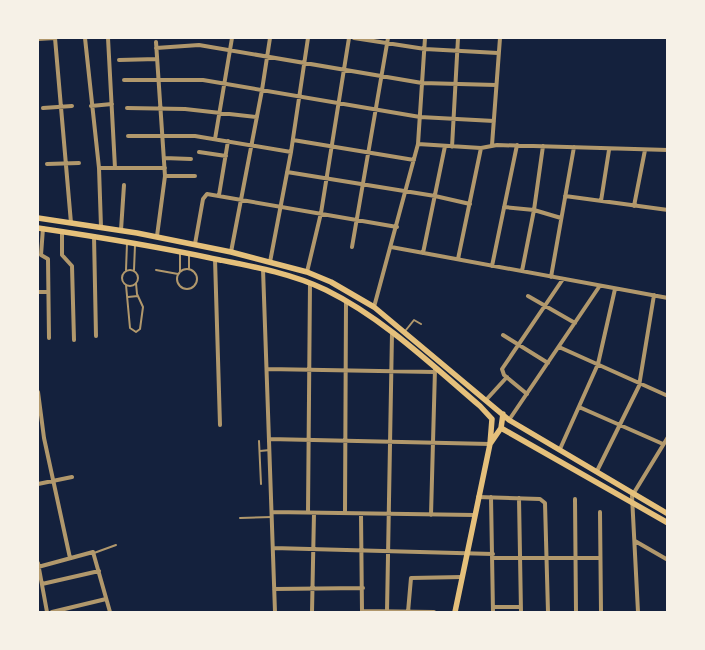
<svg xmlns="http://www.w3.org/2000/svg" width="705" height="650" font-family="Bitter,serif">
<rect width="100%" height="100%" fill="#14213d"/>
<g fill="none" stroke-linecap="round" stroke-linejoin="round">
<path stroke="#b1986c" stroke-width="2" d="M189 269V256
M177 279a10 10 0 1 1 20 0a10 10 0 1 1-20 0Z
M122 278a8 8 0 1 1 16 0a8 8 0 1 1-16 0Z
M126 270 127 243
M134 270 135 245
M156 270 178 274
M180 272V254
M126 285 130 328 136 332 140 329 143 307 137 294 136 283
M128 297 138 296
M406 330 414 320 421 324
M259 441 261 484
M260 451 270 450
M240 518 272 517
M94 553 116 545"/>
<path stroke="#b1986c" stroke-width="4" d="M55 38 71 223
M85 38 99 168 101 227
M108 38 115 168
M354 38 425 49 498 53
M38 39 55 38
M156 42 165 176 157 236
M156 48 199 45 422 83 496 85
M119 60 157 59
M124 80H203L420 117 494 121
M91 106 112 104
M43 108 72 106
M127 108 185 109 257 117
M128 136H195L291 152
M215 139 232 38
M293 140 414 160
M418 144 481 148 497 145 668 150
M492 145 500 38
M452 147 458 38
M199 152 226 156
M164 158 191 159
M47 164 79 163
M99 168H165
M287 172 435 196 470 204
M165 176H195
M219 195 228 141
M565 196 668 210
M601 201 609 150
M634 206 645 150
M504 207 534 210 561 218
M43 228 41 255 48 259 49 338
M121 230 124 185
M62 231V255L72 266 74 340
M94 236 96 336
M195 244 203 199 207 194 397 227
M352 247 388 38
M391 247 668 298
M231 252 262 90 270 38
M423 253 445 146
M215 259 220 425
M458 259 481 148
M270 262 291 152 308 38
M492 266 517 145
M263 269 275 612
M522 271 534 210 543 146
M307 272 321 213 349 38
M551 277 574 147
M38 292H48
M528 296 575 323
M374 307 418 144 425 38
M503 335 548 363
M559 347 668 396
M267 369 435 372
M38 392 44 438 70 558
M527 394 504 375 502 369 563 279
M486 400 507 377
M579 407 663 444
M509 420 599 287
M269 439 490 444
M560 449 598 364 615 289
M597 471 639 386 654 295
M38 484 72 477
M478 497 540 499 545 503 548 612
M491 497 493 612
M519 498 521 612
M575 499 576 612
M272 512 474 515
M600 512 601 612
M308 513 310 283
M345 513 346 301
M361 514 362 612
M431 515 435 369
M635 541 668 560
M273 548 493 554
M493 558H600
M38 563 47 612
M38 567 93 552 110 612
M42 584 99 571
M274 589 363 588
M493 607H521
M362 611 434 612
M52 612 106 599
M312 612 314 513
M387 612 392 333
M408 612 411 578 462 577
M638 612 632 496 668 437"/>
<path stroke="#e5c07b" stroke-width="5.5" d="M38 218 137 233 231 252 307 272 331 282 374 307 509 420 668 514
M38 228C99 237 160 247 220 260 256 267 293 274 326 290 383 318 432 365 480 406L492 419 490 444
M501 428 668 523
M455 612 490 444 501 428 503 414"/>
</g>
<rect width="705" height="650" fill="none" stroke="#f6f1e7" stroke-width="78"/>
</svg>
